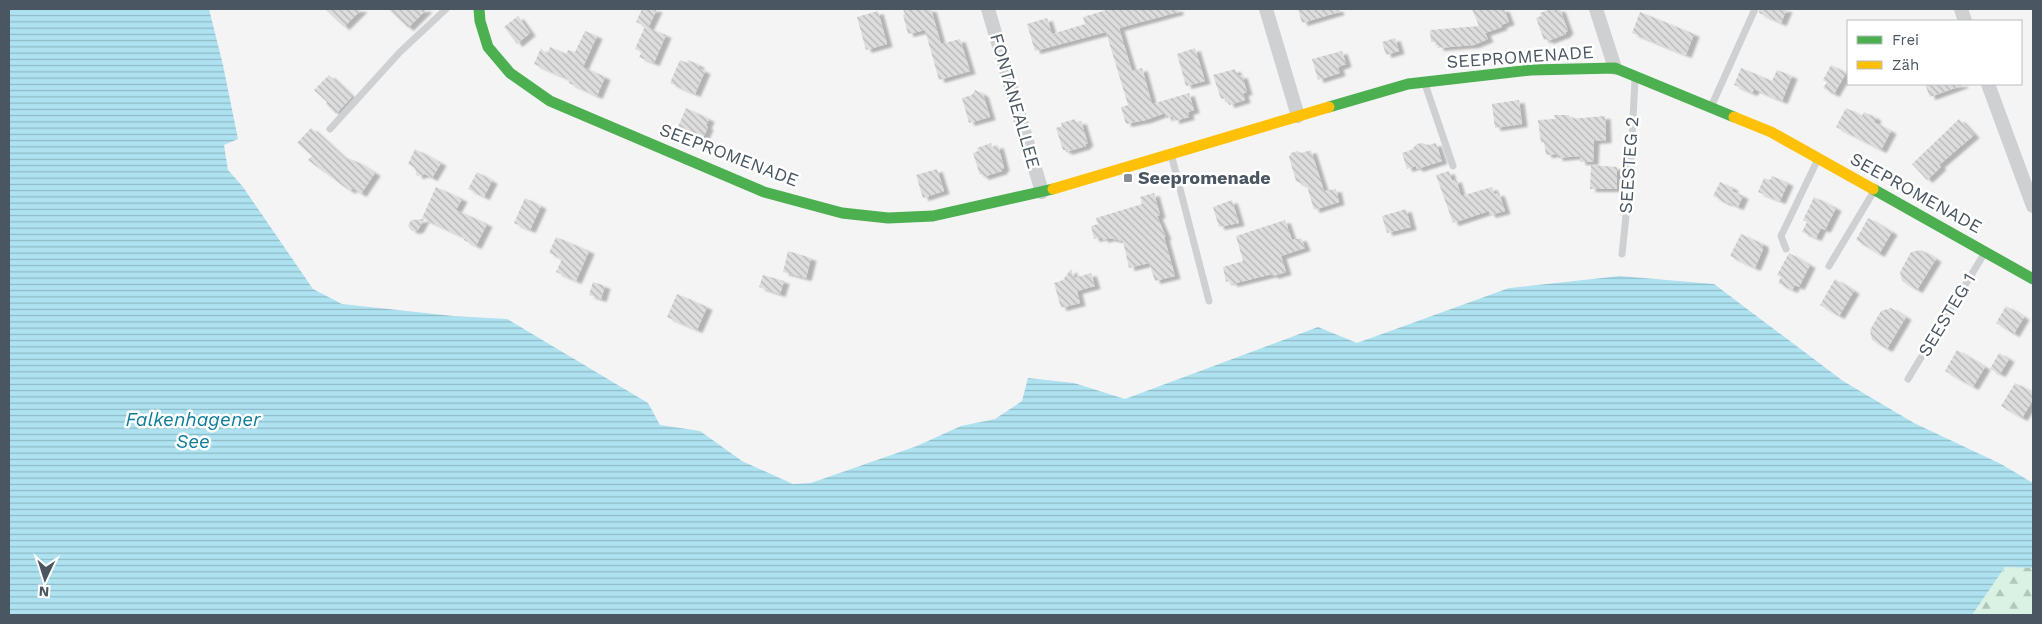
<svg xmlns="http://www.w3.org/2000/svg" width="2042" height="624" font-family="'Work Sans',sans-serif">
<defs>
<pattern id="forest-firs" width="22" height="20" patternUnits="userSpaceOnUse" patternTransform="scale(1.25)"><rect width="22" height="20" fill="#d9f2e3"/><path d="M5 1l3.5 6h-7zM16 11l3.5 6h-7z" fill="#b2c7bb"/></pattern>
<pattern id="water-rules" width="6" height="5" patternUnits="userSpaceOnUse" patternTransform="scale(1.25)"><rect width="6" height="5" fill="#aee2f0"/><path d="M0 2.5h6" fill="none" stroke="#90bac6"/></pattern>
<pattern id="building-back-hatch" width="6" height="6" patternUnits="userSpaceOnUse" patternTransform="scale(1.25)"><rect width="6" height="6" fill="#ddddde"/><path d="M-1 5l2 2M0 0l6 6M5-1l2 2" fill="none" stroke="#b5b6b7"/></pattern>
<filter id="shadow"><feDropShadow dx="5.5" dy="3" stdDeviation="1" flood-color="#0004"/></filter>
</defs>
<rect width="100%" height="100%" fill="#f4f4f4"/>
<path fill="url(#forest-firs)" d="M2005 567 2033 568V615H1972Z"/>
<path fill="url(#water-rules)" d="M9 9H209L223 65 238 139 224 145 228 170 243 187 313 289 342 304 453 316 507 319 648 403 660 425 700 431 742 461 793 484 811 483 917 446 961 426 995 419 1022 401 1028 378 1074 383 1125 399 1318 327 1357 343 1509 288 1620 276 1714 284 1843 381 1914 423 2001 464 2033 483V568L2005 567 1972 615H9Z"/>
<path fill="url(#building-back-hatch)" filter="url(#shadow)" d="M325 9H362L344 27Z
M388 9H427L408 28Z
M642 9H657L648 28 666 35 654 63 639 57 642 52 635 49 645 26 647 27 636 22Z
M903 9H931L941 44 960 39 970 71 939 80 925 30 908 34 903 15 905 14Z
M1110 9H1178V12L1119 28 1132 71 1142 68 1152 104 1189 93 1194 110 1188 112 1189 117 1174 121 1173 116 1166 118 1165 113 1146 120 1126 124 1121 107 1128 105 1106 32 1035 51 1027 24 1047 18 1052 34 1085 24 1083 17Z
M1298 9H1338L1339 12 1302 23Z
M1472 9H1504L1509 22 1501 25 1502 27 1485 33 1488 39 1474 45 1438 48V42H1431L1430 30 1479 26Z
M1551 9H1560L1568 31 1566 32V34L1548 41 1547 39 1544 40 1536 18 1541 16 1540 13Z
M1760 9H1787L1781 23 1759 13Z
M878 11 887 44 866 50 857 17Z
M1640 12 1694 34 1686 55 1632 33Z
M518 16 530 33 517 44 504 27Z
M585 31 597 36 583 67 605 77 597 96 569 83 570 80 534 64 541 48 547 55 550 47 566 54 568 50 575 52Z
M1395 38 1399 51 1386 55 1382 42Z
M1195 48 1205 81 1186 86 1177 54Z
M1342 51 1346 64 1338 67 1340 73 1318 80 1312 59Z
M680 60 687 63 688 60 699 65 698 68 705 71 695 94 670 83Z
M1831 65 1846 73 1834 94 1823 88 1827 82 1823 80Z
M1741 68 1772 81 1777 70 1792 76 1782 101 1754 89 1752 93 1734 85Z
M1235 69 1238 76 1242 75 1247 92 1243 93 1245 100 1229 105 1226 98 1221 99 1213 75Z
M329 75 352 97 336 114 326 104 327 102 314 90Z
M1925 84H1963V85L1930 97Z
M975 90 983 94 990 117 969 123 962 98 972 95Z
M1519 100 1522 124 1495 128 1492 104Z
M686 108 709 119 706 126 708 127 703 138 701 137 698 144 675 134Z
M1846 108 1862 116 1864 112 1876 118 1874 122 1891 131 1881 150 1836 127Z
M1554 115H1569L1570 119 1605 116 1606 140 1594 141 1593 162H1580V156L1557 158V154L1546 155 1544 142 1541 143 1538 120 1555 119Z
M1075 119 1076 122 1081 121 1088 144H1085L1086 146 1066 152V150H1063L1056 128 1062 126 1061 123Z
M1959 119 1974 135 1939 165 1941 167 1927 180 1912 164Z
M311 128 346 160 348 158 357 162 375 173 361 194 352 188 350 191 308 160 312 156 297 143Z
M991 143 992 147 998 145 1004 168 1002 169V171L983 177 982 174 980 175 973 153 978 151 977 148Z
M1422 143 1428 145 1436 143 1442 161 1417 169 1416 166 1407 169 1402 153 1411 150 1417 144Z
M415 149 441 163 432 178 425 174 417 176 415 168 408 164Z
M1311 150 1324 191 1336 189 1339 202 1314 210 1307 186 1296 181 1289 157 1291 153 1297 151 1301 153Z
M1591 165 1617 167V189H1590Z
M937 169 944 191 923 198 916 175Z
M1449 171 1452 181 1456 179 1461 196 1492 187 1494 194 1499 193 1505 211 1490 215 1489 211 1453 223 1436 175Z
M477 172 492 181 484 197 468 189Z
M1772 176 1788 183 1780 201 1758 192 1764 178 1770 180Z
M1720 182 1733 188 1732 191 1743 196 1738 207 1727 202 1726 203 1713 196Z
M436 187 462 199 456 210 487 224 476 246 464 240 465 238 424 219 418 230 412 231 408 226 411 220 424 219 422 218Z
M1154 193 1160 215 1157 216 1166 237H1164L1175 276 1155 281 1149 263 1129 268 1123 241 1109 238 1103 240 1102 237 1094 239 1091 226 1098 224 1096 218 1142 204 1140 197Z
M1814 197 1836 208 1825 230 1821 228 1816 238 1802 232 1807 222 1803 220Z
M525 198 541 206 530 230 514 223Z
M1232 200 1239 223 1219 227 1213 207Z
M1406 209 1411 227 1387 233 1382 216Z
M1868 218 1892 232 1879 254 1856 240Z
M1285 220 1292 240 1301 238 1305 248 1281 256 1286 272 1273 276 1272 274 1232 284 1231 281 1226 282 1223 267 1243 261 1236 236Z
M1741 234 1763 244V249L1755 268 1730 256Z
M556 237 589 251 576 281 556 272 562 259 549 253Z
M1921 250 1936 259 1917 290 1902 281 1900 272 1911 252Z
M788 251 811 258 806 278 783 272Z
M1789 253 1810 265 1799 287 1795 285 1792 290 1778 283 1781 277 1777 275Z
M1071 269 1074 278 1091 273 1095 286 1077 291 1080 303 1061 308 1054 283 1063 280Z
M763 275 784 281 780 294 759 287Z
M1835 279 1854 291 1839 316 1820 305Z
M593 282 605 286 601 299 589 295Z
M677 294 707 307 697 330 667 317Z
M2006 306 2024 317 2014 334 1996 323Z
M1891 308 1906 317 1887 349 1872 340 1870 330 1881 311Z
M1957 350 1985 367 1973 387 1945 371Z
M1999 353 2009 359 2000 374 1990 369Z
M2015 383 2033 392V400L2022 418 2001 406Z"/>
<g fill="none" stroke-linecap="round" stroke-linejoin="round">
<path stroke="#ced0d2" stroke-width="7" d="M1425 84 1453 166
M1711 107 1755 9
M330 129 400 52 446 9
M1171 154 1209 301
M1786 249 1781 236 1818 159
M1622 254 1630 178 1635 79
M1829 266 1874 191
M1908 379 1984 254"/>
<path stroke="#ced0d2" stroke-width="14" d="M988 9 1042 192
M1266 9 1298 116
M1596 9 1615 68
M1961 9 1965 21
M1988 84 2033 206"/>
<path stroke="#4caf50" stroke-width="11" d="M479 9 480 21 488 47 510 73 550 101 764 192 842 213 888 218 933 216 1053 189
M1329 107 1408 84 1531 70 1615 68 1734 117
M1873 189 2033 279"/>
<path stroke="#ffc107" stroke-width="11" d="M1734 117 1771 132 1873 189
M1053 189 1329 107"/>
</g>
<rect fill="#868d94" stroke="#fff" stroke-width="2" x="1123" y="173" width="10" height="10" rx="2.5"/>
<g text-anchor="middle" stroke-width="5" stroke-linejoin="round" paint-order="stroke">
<g font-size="18" fill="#4a5661" stroke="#fff">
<text transform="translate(1520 57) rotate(-4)" y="6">SEEPROMENADE</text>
<text transform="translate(1015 101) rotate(74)" y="6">FONTANEALLEE</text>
<text transform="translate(729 155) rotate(21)" y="6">SEEPROMENADE</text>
<text transform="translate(1629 165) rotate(-86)" y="6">SEESTEG 2</text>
<text transform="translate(1916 193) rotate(29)" y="6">SEEPROMENADE</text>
<text transform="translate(1947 315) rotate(-59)" y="6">SEESTEG 1</text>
</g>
<g font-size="18" font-weight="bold" fill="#4a5661" stroke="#fff" text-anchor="start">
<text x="1138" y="184">Seepromenade</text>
</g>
<g font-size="19" font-style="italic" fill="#0c7c9b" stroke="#fff">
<text x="193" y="426">Falkenhagener<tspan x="193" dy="22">See</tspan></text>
</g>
</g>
<rect width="2042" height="624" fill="none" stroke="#4a5661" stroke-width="20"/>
<rect x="1847" y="20" width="175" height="65" fill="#ffffff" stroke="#b7bbc0"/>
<rect x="1857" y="36" width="25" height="8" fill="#4caf50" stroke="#b7bbc0"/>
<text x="1892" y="45" font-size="15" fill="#4a5661">Frei</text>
<rect x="1857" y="61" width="25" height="8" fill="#ffc107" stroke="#b7bbc0"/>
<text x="1892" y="70" font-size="15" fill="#4a5661">Zäh</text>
<g transform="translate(45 579) rotate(184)" stroke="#ffffff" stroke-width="4" paint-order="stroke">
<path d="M0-4L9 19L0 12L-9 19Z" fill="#4a5661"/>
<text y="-8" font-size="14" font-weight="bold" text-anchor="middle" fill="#4a5661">N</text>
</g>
</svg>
